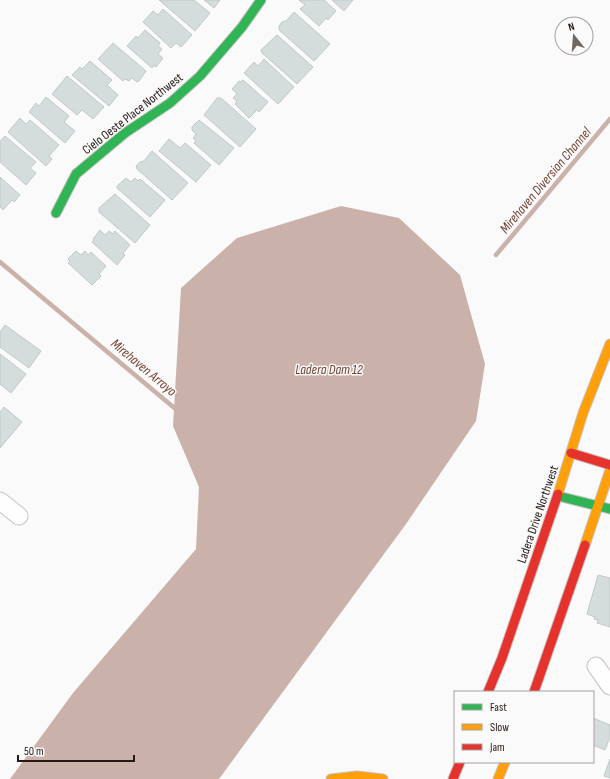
<svg xmlns="http://www.w3.org/2000/svg" width="610" height="779" font-family="'Sofia Sans Condensed',sans-serif">
<rect width="100%" height="100%" fill="#fafafa"/>
<path fill="#cab2aa" d="M341 206 399 218 460 275 485 364 476 421 406 524 219 779H10L73 693 196 549 199 487 173 426 181 288 237 238Z"/>
<g fill="none" stroke-linecap="round" stroke-linejoin="round">
<path stroke="#cab2aa" stroke-width="4.5" d="M496 255 610 119
M0 262 178 411"/>
</g>
<path fill="#d5dddc" stroke="#c1c8c8" d="M159 0H194L210 13 195 31Z
M204 0H220L214 8Z
M299 0H324L336 11 328 20 326 18 319 26 300 9 305 5Z
M332 0H353L344 11Z
M163 9 192 35 181 47 176 43 171 48 143 22 153 11 158 15Z
M294 12 330 44 314 61 279 30V26L282 22 286 21Z
M145 30 160 43 158 46 162 49 158 54 163 58 156 67 154 65 152 68 127 46 136 36 138 38Z
M277 35 313 67 297 84 262 53 261 50Z
M113 43 146 71 139 81 137 82 132 78 129 81 125 79 123 81 98 59Z
M264 59 294 87 278 104 244 73 254 62 258 66Z
M90 61 112 80 107 85 118 95 109 106 72 75 80 67 82 69Z
M67 76 104 107 93 119 82 110 77 115 52 94Z
M243 80 268 102 259 112 257 110 249 118 235 104 237 101 233 98 237 94 232 89 239 81 241 82Z
M46 97 69 116 64 122 75 131 65 143 29 112 36 103 39 106Z
M217 98H221L256 129 240 147 204 115Z
M20 118 26 124 30 120 59 145 49 156 52 159 46 166 8 132Z
M199 120 234 148 219 165 194 143 196 141 193 138 196 134 192 130V127Z
M5 136 36 162 30 168 36 173 26 185 0 162V141Z
M169 139 180 148 185 143 211 165 196 182 159 151Z
M152 151 188 183 172 200 137 169 136 166 140 162 144 161Z
M0 177 20 195 14 202 12 200 3 210 0 207Z
M126 178 131 182 135 178 138 181 140 179 165 200 150 217 117 188V186Z
M115 194 150 225 135 243 99 212V208Z
M100 230 105 235 109 231 113 234 115 231 130 245 123 253 125 255 117 265 92 242 94 240 93 239Z
M76 251 81 255 85 251 88 255 91 252 106 266 99 274 101 276 92 285 68 263 70 261 68 259Z
M5 325 41 351 29 368 0 347V332Z
M0 354 26 374 11 393 0 384Z
M4 407 22 422 0 448V412Z
M598 575 610 578V627L597 623 598 620 594 619 595 617 587 614Z
M593 718 610 725V737L605 750 593 745Z
M610 759V778L604 776Z"/>
<g fill="none" stroke-linecap="round" stroke-linejoin="round">
<defs>
<path id="street" d="M0 501 19 516
M596 666 610 686"/>
<path id="fast" d="M56 213 76 174 125 133 170 103 200 76 242 27 261 0
M558 496 610 509"/>
<path id="slow" d="M558 494 583 413 610 344
M585 545 610 470
M331 779 357 776 383 779
M498 779 505 762"/>
<path id="jam" d="M571 453 610 465
M488 692 502 658 558 494
M534 692 585 545
M453 779 460 762"/>
</defs>
<use href="#street" stroke="#c7c1bf" stroke-width="19"/>
<use href="#fast" stroke="#c7c1bf" stroke-width="11"/>
<use href="#slow" stroke="#c7c1bf" stroke-width="11"/>
<use href="#jam" stroke="#c7c1bf" stroke-width="11"/>
<use href="#street" stroke="#fefefe" stroke-width="17"/>
<use href="#fast" stroke="#30b455" stroke-width="9"/>
<use href="#slow" stroke="#ff9f0a" stroke-width="9"/>
<use href="#jam" stroke="#e5322d" stroke-width="9"/>
</g>
<g text-anchor="middle" stroke-width="3" stroke-linejoin="round" paint-order="stroke">
<g font-size="13" fill="#251915" stroke="#fafafa">
<text transform="translate(132 113) rotate(-38)" y="5">Cielo Oeste Place Northwest</text>
<text transform="translate(537 514) rotate(-71)" y="5">Ladera Drive Northwest</text>
</g>
<g font-size="14" font-style="italic" fill="#724030" stroke="#fafafa">
<text transform="translate(545 180) rotate(-50)" y="5">Mirehaven Diversion Channel</text>
<text transform="translate(144 367) rotate(40)" y="5">Mirehaven Arroyo</text>
<text x="329" y="374">Ladera Dam 12</text>
</g>
</g>
<rect x="454" y="691" width="140" height="72" fill="#fafafa" stroke="#a5a09e"/>
<rect x="462" y="704" width="20" height="6" fill="#30b455" stroke="#a5a09e"/>
<text x="490" y="711" font-size="12" fill="#251915">Fast</text>
<rect x="462" y="724" width="20" height="6" fill="#ff9f0a" stroke="#a5a09e"/>
<text x="490" y="731" font-size="12" fill="#251915">Slow</text>
<rect x="462" y="744" width="20" height="6" fill="#e5322d" stroke="#a5a09e"/>
<text x="490" y="751" font-size="12" fill="#251915">Jam</text>
<g transform="translate(574 36) rotate(343)"><circle r="19" fill="#fafafa" stroke="#a5a09e"/>
<path d="M0-3L7 15L0 10L-7 15Z" fill="#706865"/>
<text y="-6" font-size="11" font-weight="bold" text-anchor="middle" fill="#251915">N</text>
</g>
<path d="M18 755v6h116v-6" fill="none" stroke="#251915" stroke-width="2"/>
<text x="24" y="755" font-size="12" fill="#251915" stroke="#fafafa" stroke-width="3" paint-order="stroke">50 m</text>
</svg>
